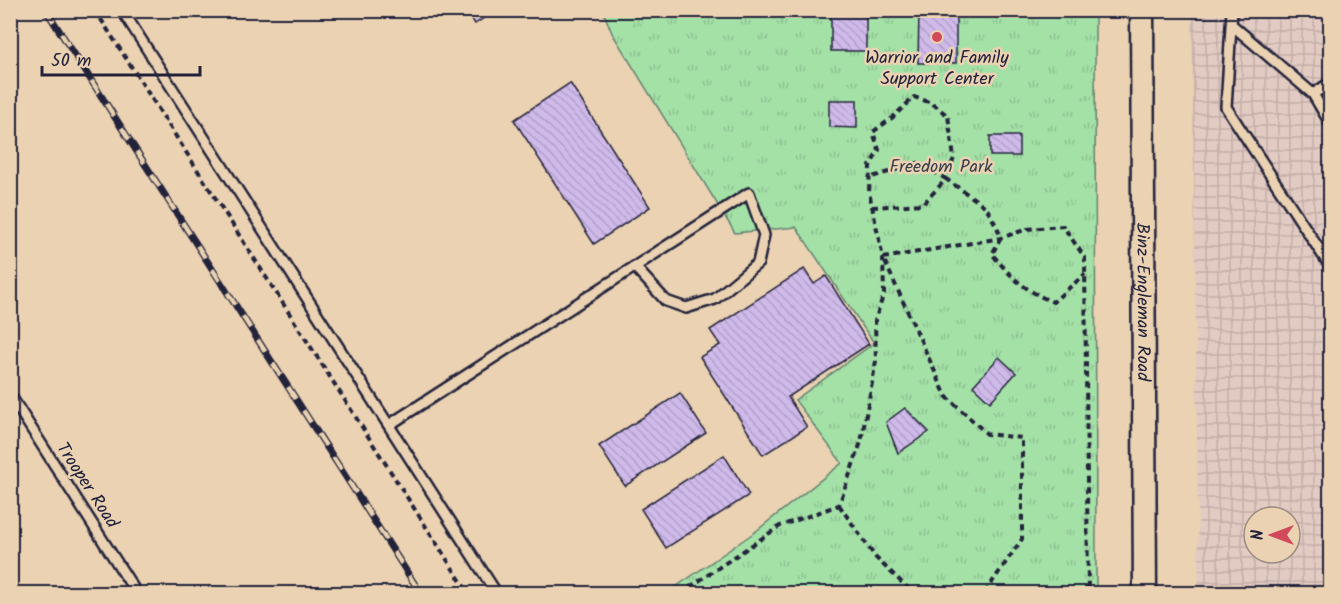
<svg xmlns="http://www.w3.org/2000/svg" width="1341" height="604" font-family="Kalam,sans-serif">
<defs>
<pattern id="industrial-grid" width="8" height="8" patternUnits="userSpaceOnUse" patternTransform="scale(1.5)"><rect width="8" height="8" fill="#e2cbc3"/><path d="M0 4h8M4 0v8" fill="none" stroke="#c2aea8"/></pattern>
<pattern id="park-tufts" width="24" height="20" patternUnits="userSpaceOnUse" patternTransform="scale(1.5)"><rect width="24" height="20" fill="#a4e1a7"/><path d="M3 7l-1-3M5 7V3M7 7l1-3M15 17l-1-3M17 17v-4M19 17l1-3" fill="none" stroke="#8dc191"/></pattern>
<pattern id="building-back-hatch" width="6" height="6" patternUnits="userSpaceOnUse" patternTransform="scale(1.5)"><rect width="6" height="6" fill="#d0baea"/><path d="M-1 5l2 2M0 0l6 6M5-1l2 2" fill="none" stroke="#b2a0ca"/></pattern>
</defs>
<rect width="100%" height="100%" fill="#ead2b2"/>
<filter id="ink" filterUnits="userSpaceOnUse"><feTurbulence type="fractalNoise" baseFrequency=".0167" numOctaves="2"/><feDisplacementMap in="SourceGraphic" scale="12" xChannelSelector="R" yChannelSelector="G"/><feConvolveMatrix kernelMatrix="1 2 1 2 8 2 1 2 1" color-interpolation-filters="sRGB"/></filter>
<g filter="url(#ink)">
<path fill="url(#industrial-grid)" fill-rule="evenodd" d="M1192 11H1330V593H1199ZM1254 517H1290V553H1254Z"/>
<path fill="url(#park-tufts)" stroke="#638271" stroke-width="1.5" d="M603 11H1095L1096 593H667L755 532 842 463 795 400 874 343 796 227 735 233 612 33Z"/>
<path fill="url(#building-back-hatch)" stroke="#22223b" stroke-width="1.5" d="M466 10H496L475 24Z
M831 10H866V51H831Z
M919 10H956V63H918Z
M570 83 650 207 594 244 514 120Z
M829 100H857V128L829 127Z
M990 136H1019V156H990Z
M804 269 814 284 826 276 869 344 788 397 807 427 763 455 700 357 720 345 710 330Z
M999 357 1016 373 990 402 973 386Z
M680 393 706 433 625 486 599 446Z
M905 408 929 432 898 453 886 422Z
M724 455 749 495 666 548 641 509Z"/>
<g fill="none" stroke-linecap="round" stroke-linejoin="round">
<defs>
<path id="service" d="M122 10 497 594
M1232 10 1226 107 1330 266
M1232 25 1313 94 1330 123
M1313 94 1330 83
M10 395 137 594
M389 425 749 193 764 235 758 263 715 299 686 308 666 301 635 267"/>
<g id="tertiary">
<path id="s1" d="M1142 10 1145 594"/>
</g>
</defs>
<use href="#service" stroke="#22223b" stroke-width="14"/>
<use href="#tertiary" stroke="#22223b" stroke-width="27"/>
<path stroke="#22223b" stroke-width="4" stroke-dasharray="6 4.5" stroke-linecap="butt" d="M95 10 469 594
M872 207 923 204 946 179 986 207 997 227 1001 238 992 254C1012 278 1024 290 1053 302L1085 274
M883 258 1001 238 1027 229 1063 226 1085 258 1088 594
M885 262 946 396 987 434 1022 438V539L984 594
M839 505 876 558 914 594
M686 594 684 591 780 526 839 505 861 442 876 361 875 321 884 293 883 258 869 192 870 166 879 150 873 132 892 118 914 97 932 103 948 116 954 158 946 179 918 163 869 178
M1079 594 1088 588"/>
<use href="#service" stroke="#ead2b2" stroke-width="9"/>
<use href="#tertiary" stroke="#ead2b2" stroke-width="22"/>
<defs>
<path id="rail" d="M46 10 421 594"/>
</defs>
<use href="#rail" stroke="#22223b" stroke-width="7"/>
<use href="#rail" stroke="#ead2b2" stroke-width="4.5" stroke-dasharray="14" stroke-linecap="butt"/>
</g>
</g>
<circle fill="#d1495b" stroke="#ead2b2" stroke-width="2" cx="937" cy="37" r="6"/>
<g text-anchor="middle" stroke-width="5" stroke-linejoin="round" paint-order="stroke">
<g font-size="18" fill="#22223b" stroke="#ead2b2">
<text x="937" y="63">Warrior and Family<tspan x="937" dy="21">Support Center</tspan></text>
</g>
<g font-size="18" fill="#363f4b" stroke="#ead2b2">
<text x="941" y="172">Freedom Park</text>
</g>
<g font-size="18" fill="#22223b" stroke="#ead2b2">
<text dy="6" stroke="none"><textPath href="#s1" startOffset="292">Binz-Engleman Road</textPath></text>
<text transform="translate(88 485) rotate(57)" y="6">Trooper Road</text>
</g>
</g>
<rect width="1341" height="604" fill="none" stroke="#ead2b2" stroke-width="36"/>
<rect x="18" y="18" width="1305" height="568" fill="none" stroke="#22223b" stroke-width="2" filter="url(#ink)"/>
<g transform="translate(1272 535) rotate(270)"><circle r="28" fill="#ead2b2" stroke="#9a8c82" stroke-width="1.5"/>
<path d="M0-4.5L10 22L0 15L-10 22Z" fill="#d1495b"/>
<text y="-9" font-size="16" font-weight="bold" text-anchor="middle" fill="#22223b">N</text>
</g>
<path d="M42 66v9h158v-9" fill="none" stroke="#22223b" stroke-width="3"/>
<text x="51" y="66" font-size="18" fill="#22223b" stroke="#ead2b2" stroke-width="4.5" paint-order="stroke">50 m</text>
</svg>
